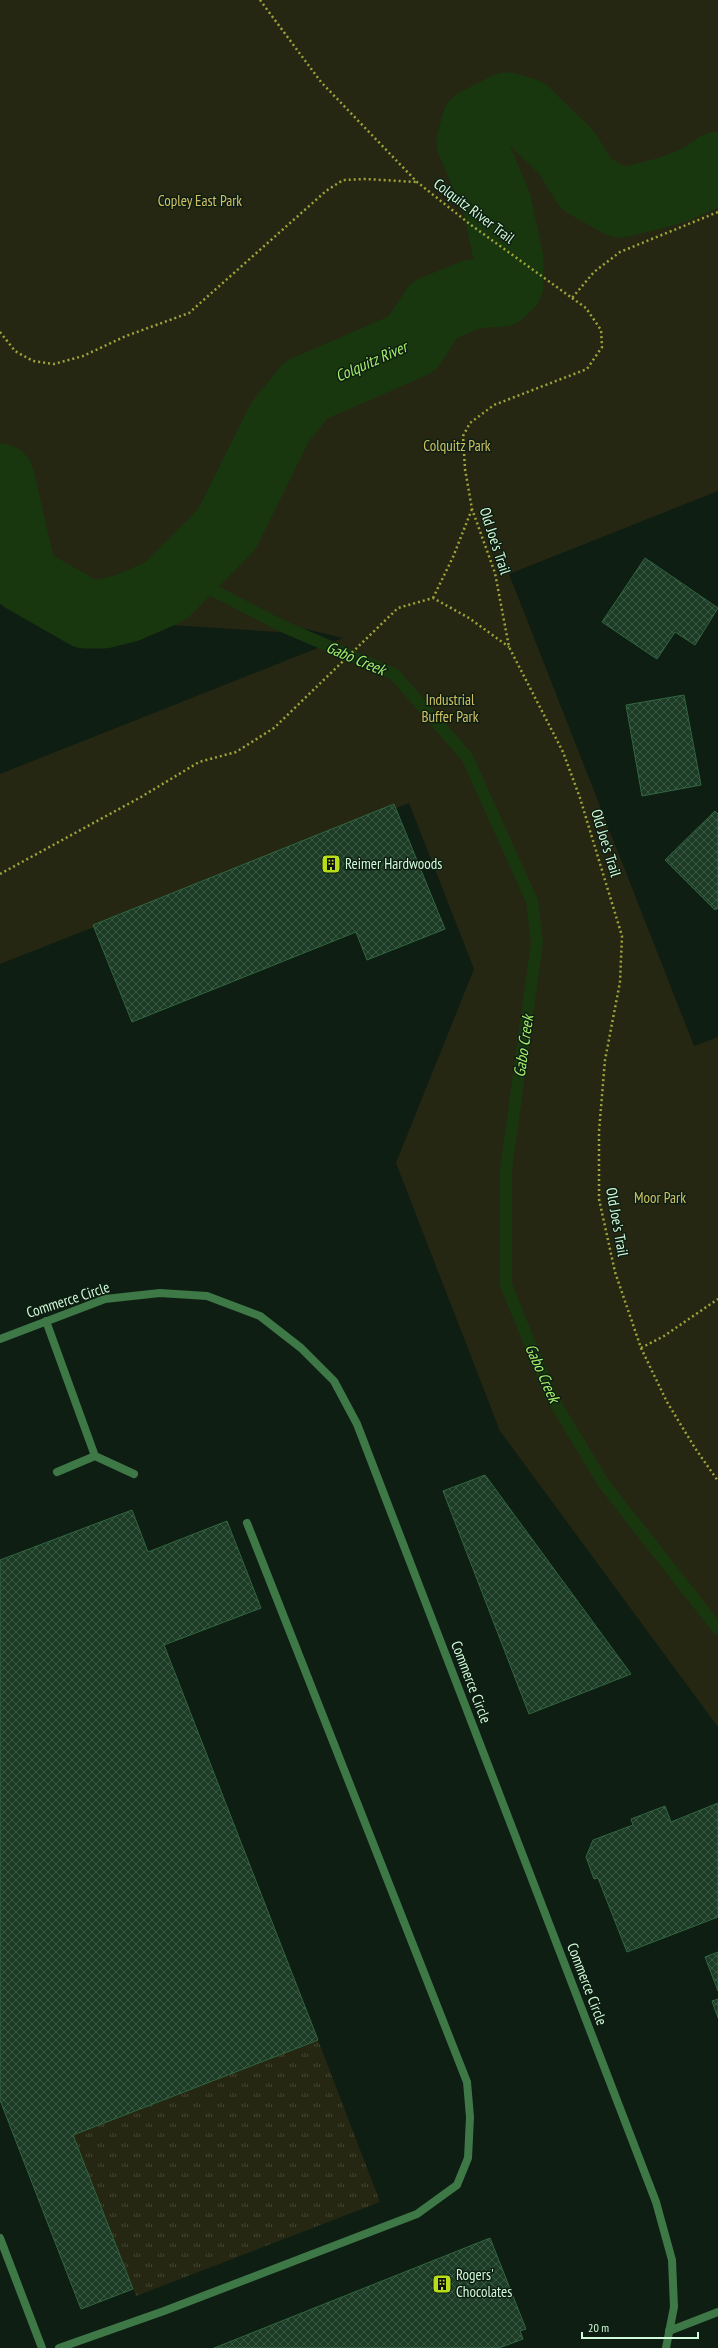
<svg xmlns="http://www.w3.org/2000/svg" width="718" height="2348" font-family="'PT Sans Narrow',sans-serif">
<defs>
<pattern id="grass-tufts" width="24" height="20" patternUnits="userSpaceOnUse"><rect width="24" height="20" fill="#262712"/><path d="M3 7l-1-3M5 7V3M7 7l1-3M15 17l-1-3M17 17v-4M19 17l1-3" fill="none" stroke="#444734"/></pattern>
<pattern id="building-cross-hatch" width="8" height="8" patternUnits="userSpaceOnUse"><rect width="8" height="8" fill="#1c3c26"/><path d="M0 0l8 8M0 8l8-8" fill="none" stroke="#3c5945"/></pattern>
</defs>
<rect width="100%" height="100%" fill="#0e1e12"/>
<path fill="url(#grass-tufts)" d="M318 2040 380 2202 136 2296 73 2135Z"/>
<path fill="#262712" d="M0 0H718V491L509 574 694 1046 718 1037V1727L500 1431 396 1163 474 969 409 803 0 964V774L343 638 298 627 278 632 125 622 86 625 70 631 56 630 52 620 15 603 0 587Z"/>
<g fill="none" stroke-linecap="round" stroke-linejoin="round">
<path stroke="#19370e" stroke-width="12" d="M183 575 282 626 394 674 467 757 532 901 537 942 506 1170V1285L552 1398 604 1484 718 1629"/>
<path stroke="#19370e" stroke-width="69" d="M0 478 23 578 86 614H103L127 608 166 591 227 529 280 422 306 390 412 344 434 310 473 294 501 292 509 284V260L497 204 471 142 476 123 507 107 526 113 567 153 586 184 620 203C654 195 691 188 718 166"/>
</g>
<path fill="url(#building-cross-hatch)" stroke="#316640" d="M645 558 718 608 695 645 675 632 657 659 602 622Z
M684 695 701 785 642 796 626 705Z
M394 804 445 929 367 960 356 932 132 1022 93 925Z
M715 811 718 814V908L715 910 665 860Z
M485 1475 631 1674 529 1714 443 1491Z
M132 1510 148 1552 227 1521 261 1608 164 1645 318 2040 73 2135 133 2289 81 2309 0 2100V1560Z
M718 1803V1917L627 1952 598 1878 594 1879 586 1857 593 1840 633 1825 631 1819 665 1806 671 1822Z
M718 1952V1991L705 1957Z
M718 1999V2018L712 2001Z
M490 2238 526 2329 520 2331 523 2339 499 2348H214Z"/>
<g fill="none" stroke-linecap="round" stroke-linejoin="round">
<path stroke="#a0a43a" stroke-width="2.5" stroke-dasharray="2 3" stroke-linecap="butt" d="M260 0 321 82 417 182 471 225 572 298 594 272 620 252 718 212
M572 298 586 308 601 330 602 347 587 369 494 405 470 423 463 436 465 469 472 509 495 573 509 647 563 752 580 798 622 936 620 982 605 1060 599 1131V1199L615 1272 641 1348 667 1402 695 1448 718 1481
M0 332 15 351 33 361 54 364 83 356 126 336 189 313 326 191 343 180 366 179 416 182
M433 598 453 557 472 509
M0 874 141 797 199 762 236 752 274 728 398 608 433 598 469 618 509 647
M641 1348 664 1336 718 1299"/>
<path stroke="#3e7846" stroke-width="8" d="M46 1321 95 1456 134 1474
M57 1472 95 1456
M0 2238 42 2348
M669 2331 718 2312
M59 2348 164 2311 417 2214 457 2185 468 2158 470 2117 467 2082 247 1523"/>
<path stroke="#3e7846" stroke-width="8" d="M0 1339 105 1299 160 1293 207 1296 260 1316 301 1348 334 1381 357 1424 656 2202 672 2260 674 2307 666 2348"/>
</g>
<defs>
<symbol id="building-square" viewBox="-11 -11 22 22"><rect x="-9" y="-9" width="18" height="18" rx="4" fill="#b7de18" stroke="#0e1e12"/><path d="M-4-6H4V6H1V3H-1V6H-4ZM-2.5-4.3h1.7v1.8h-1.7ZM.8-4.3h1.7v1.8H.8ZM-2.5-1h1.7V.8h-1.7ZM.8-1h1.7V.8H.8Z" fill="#111"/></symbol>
</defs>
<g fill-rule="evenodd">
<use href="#building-square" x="320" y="853" width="22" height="22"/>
<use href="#building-square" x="431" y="2273" width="22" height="22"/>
</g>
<g text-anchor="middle" stroke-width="3" stroke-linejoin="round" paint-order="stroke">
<g font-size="15" fill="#d1c164" stroke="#0e1e12">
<text x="200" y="206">Copley East Park</text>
<text x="457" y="451">Colquitz Park</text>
<text x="450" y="705">Industrial<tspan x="450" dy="17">Buffer Park</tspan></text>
<text x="660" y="1203">Moor Park</text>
</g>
<g font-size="15" fill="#d0fad9" stroke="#0e1e12">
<text transform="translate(474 211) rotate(37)" y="5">Colquitz River Trail</text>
<text transform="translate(495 541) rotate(72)" y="5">Old Joe's Trail</text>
<text transform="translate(606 843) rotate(73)" y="5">Old Joe's Trail</text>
<text transform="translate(617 1222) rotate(80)" y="5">Old Joe's Trail</text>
<text transform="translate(68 1300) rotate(-18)" y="5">Commerce Circle</text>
<text transform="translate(471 1682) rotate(69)" y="5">Commerce Circle</text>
<text transform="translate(587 1984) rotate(69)" y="5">Commerce Circle</text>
</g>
<g font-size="15" fill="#d0fad9" stroke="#0e1e12" text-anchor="start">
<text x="345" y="869">Reimer Hardwoods</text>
<text x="456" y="2280">Rogers'<tspan x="456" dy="17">Chocolates</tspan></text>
</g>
<g font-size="16" font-style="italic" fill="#a4ef69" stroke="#0e1e12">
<text transform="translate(371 361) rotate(-24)" y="6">Colquitz River</text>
<text transform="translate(356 658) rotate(23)" y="6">Gabo Creek</text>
<text transform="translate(523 1046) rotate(-82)" y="6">Gabo Creek</text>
<text transform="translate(543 1373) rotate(66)" y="6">Gabo Creek</text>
</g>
</g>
<path d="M582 2332v6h116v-6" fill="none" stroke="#d0fad9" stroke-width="2"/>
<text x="588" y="2332" font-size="12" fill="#d0fad9" stroke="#0e1e12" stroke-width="3" paint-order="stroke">20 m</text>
</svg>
